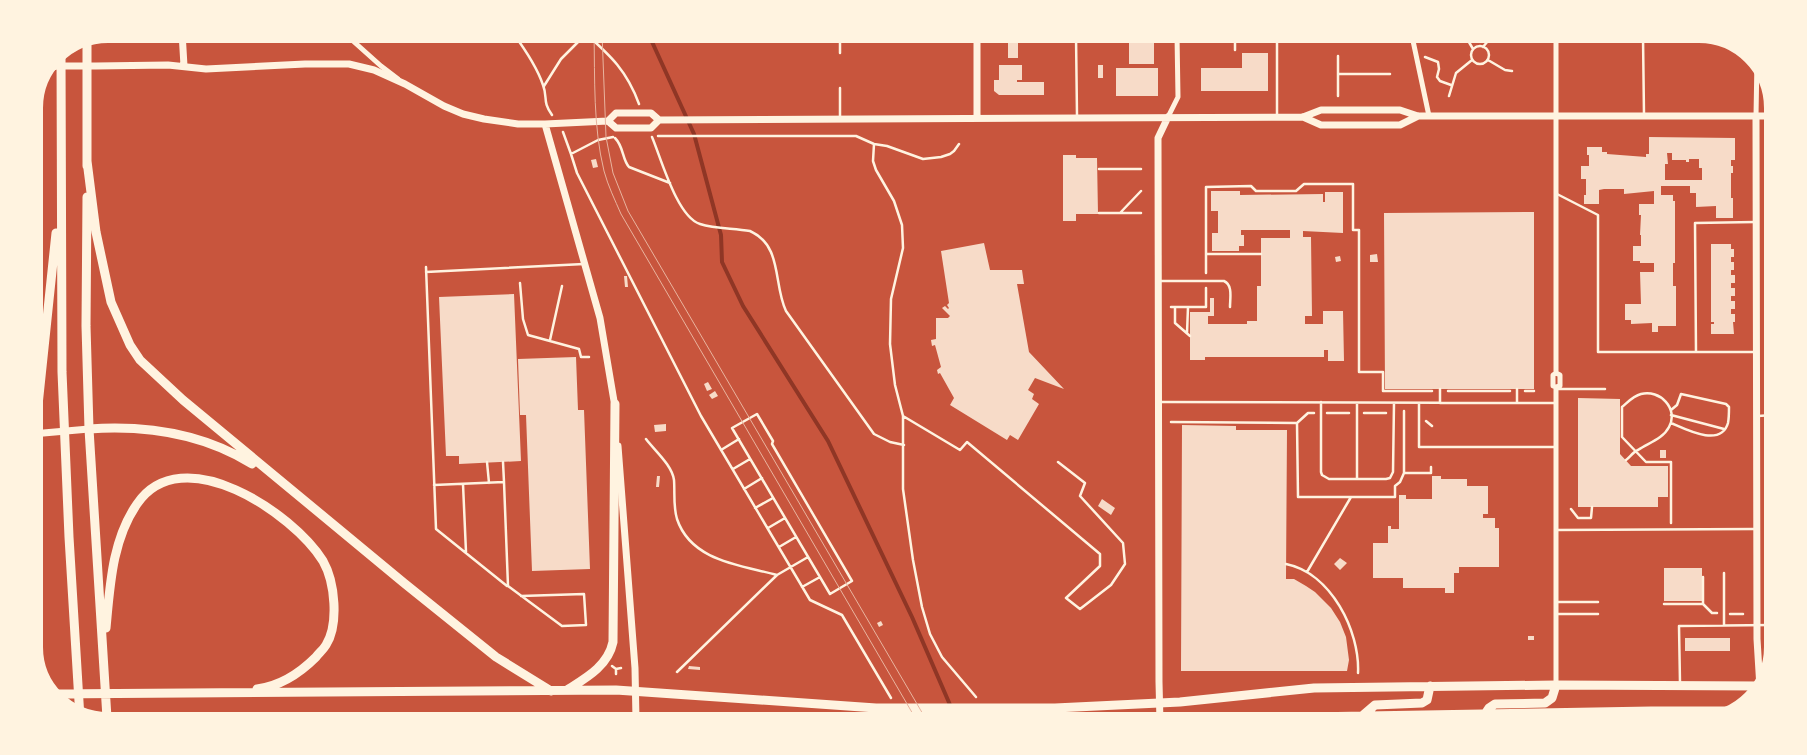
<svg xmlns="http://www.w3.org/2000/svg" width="1807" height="755" font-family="Lato,sans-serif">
<rect width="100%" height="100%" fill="#c8553d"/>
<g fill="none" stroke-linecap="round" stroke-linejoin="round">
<path stroke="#8f3625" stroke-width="4" d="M648 33 694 134 721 235 722 262 743 306 828 441 912 617 957 721"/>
</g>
<path fill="#f7dbc8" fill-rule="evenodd" d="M1008 34H1018V58H1008Z
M1129 35H1154V64H1129Z
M1242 53H1268V91H1201V68H1242Z
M999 65H1022V80H1017V82H1044V95H999L994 91V80H999Z
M1098 65H1103V78H1098Z
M1116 68H1158V96H1116Z
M1649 137 1735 138V160H1731V166H1733V173H1731V198H1733V218H1716V206L1696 207V193H1690V186H1661V195H1673V201H1675V263H1673V286H1676V326H1658V332H1652V323L1631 324V320H1625V304H1641L1640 272H1654V263H1640V261H1633V246H1641V235H1640L1641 215H1639V204H1654V191L1624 194V189H1604L1599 190V204H1584V195H1586V179H1581V166H1589V155H1587V147H1602V152H1607V154L1646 157V154H1649ZM1667 153H1672V160H1686V162H1689V159H1699V168H1702V180H1665V164H1668Z
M1063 155H1076V158H1097L1098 214H1076V221H1063Z
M596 159 598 167 593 168 591 160Z
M1211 191H1240V195L1323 194V202H1325V192H1343V233L1303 231V237H1311L1312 316H1305V324H1323V311H1343L1344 361H1328V350H1324V357H1205V360H1190V312H1210V298H1214V316H1208V324H1247V321H1257V286H1261V238H1290V230H1241V235H1244V246H1239V251H1212V233H1218V211H1211Z
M1534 212V389H1385L1384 213Z
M984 243 990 270H1022L1024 284H1017L1029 352 1064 389 1035 378 1028 390 1034 394 1032 399 1039 404 1018 440 1010 435 1007 440 950 405 954 398 940 373 938 374 937 370 941 367 935 345 932 346 931 340 936 339V318H948L950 316 942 308 945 306 948 309 949 308 947 305 949 303 941 251Z
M1711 244H1731V249H1734V257H1731V262H1734V270H1731V275H1735V283H1731V288H1735V296H1731V301H1735V309H1731V314H1735V322H1733L1734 334H1711V324H1714V322H1711Z
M1377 254 1378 262H1370V255Z
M1340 256 1341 261 1336 262 1335 257Z
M624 276H627L628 287H625Z
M514 294 521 461 459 464V456H446L439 297Z
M576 357 578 410H584L590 569 532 571 526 415H520L518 359Z
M708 382 712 389 707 391 704 384Z
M715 391 718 396 712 399 709 395Z
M1578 398 1620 399V454L1631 466H1668V497H1658V507H1578Z
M666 424V431L655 432 654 425Z
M1182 425 1236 426V430H1287L1286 579H1294L1306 586 1315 592 1331 608 1340 622 1346 637 1349 660 1347 671H1181Z
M1660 450H1666V458H1660Z
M657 476H660L659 487H656Z
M1432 476H1441V479H1467V486H1488V514H1483V518H1495V528H1499V567H1459V573H1454V593H1445V588H1403V578H1373V543H1388V526H1391V529H1399V495H1406V499H1432Z
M1102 499 1115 508 1111 515 1098 506Z
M1340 558 1347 563 1340 570 1334 564Z
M1664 568H1702V601H1664Z
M881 621 883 625 879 627 877 623Z
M1528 636H1534V640H1528Z
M1685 638H1730V651H1685Z
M689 666 700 667V670L688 669Z"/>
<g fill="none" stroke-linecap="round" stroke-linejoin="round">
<path stroke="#fff3e0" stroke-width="2.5" d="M513 33C524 48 537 67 543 85 548 98 542 101 552 115
M585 33C611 56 627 71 639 104
M1235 35V50
M1448 36 1457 39 1481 36
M1466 37 1473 49
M1471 55a9 9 0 1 1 18 0a9 9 0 1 1-18 0Z
M1483 47 1492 36
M1338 56V96
M1425 57 1438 62 1439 69 1437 77 1440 81 1451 85
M1488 60 1505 70 1512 71
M1338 74H1390
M544 86 561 59 586 34
M1449 96 1456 73 1472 60
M563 132 571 154 598 140 613 137
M658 136H856L874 144 887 146 923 159 941 157 950 154 954 151 959 144
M652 137C661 158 677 217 700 224 716 229 734 228 750 231 783 246 773 284 786 311L874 434 890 442 904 445
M615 138C624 147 622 159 629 167L670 183
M874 144 873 161 876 170 894 201 902 225 903 248 891 299 890 344 895 385 903 416V489L913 560 922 607 930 634 942 657 976 697
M571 154 577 173 701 416 810 600 842 615 891 698
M1099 169H1141
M1099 213H1141
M1120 213 1141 191
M1206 254H1261
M1206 273V187L1251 186 1256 191H1296L1304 184H1353V230H1359V372H1383V391H1432
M520 283 523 319 528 335 579 349 581 357H589
M1171 307H1206V288
M1175 307V323L1190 336
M1187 333 1188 307
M550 340 562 286
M1448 391H1510
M1525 391H1534
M1327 413H1349
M1364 413H1386
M757 414 773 441 772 444 852 581 830 594 732 428Z
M1671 415 1724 429
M903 416 960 450 967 442 1100 554V566L1066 598 1080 609 1111 585 1125 564 1123 543 1080 496 1085 483 1058 462
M1426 421 1432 426
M1171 422 1297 423 1298 497H1395V486L1400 482 1404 473V411
M1297 423 1308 413H1314
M1671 423C1685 429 1721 448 1728 423 1729 418 1729 412 1729 407L1726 404 1681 394 1677 405 1671 410
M646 439C655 451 672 465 674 480 675 493 673 506 677 519 691 561 740 565 777 575
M721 450 739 439
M1626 460C1630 457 1633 452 1638 450 1648 443 1663 439 1669 427 1679 409 1660 389 1641 394 1633 396 1628 402 1622 407V437L1646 462H1671V523
M733 469 750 459
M1404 473H1431V467
M744 489 762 478
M755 508 773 498
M1571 509 1578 518H1591L1592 507
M768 528 785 518
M779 547 796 537
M1286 564C1331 573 1360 631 1358 673
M1307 572 1351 497
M802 587 820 577
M1664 604H1703V577
M1703 604 1712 613H1717
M1730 614H1743
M612 666 616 669 621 668
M616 669V674
M677 672 777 575 808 557"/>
<path stroke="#fff3e0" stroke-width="2.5" d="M1076 35 1077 116
M1277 35V115
M1643 37 1644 115
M840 53V34
M840 88V119
M1557 194 1598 215V352H1696L1695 223 1755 222
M426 267 436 529 507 586
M426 272 584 264
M1160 281H1224C1233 285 1230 298 1230 307
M1696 352H1754
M1440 389V403
M1517 389V403
M1557 389H1605
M1160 402 1555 403
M1321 402V472L1322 475 1329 479H1386L1390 478 1393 472 1394 403
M1419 403V447H1555
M1758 416 1773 415
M487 462 489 483
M503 462 504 482
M1357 479V403
M463 484 466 552
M434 485 504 482 508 586 562 626 586 625 584 594 521 596
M1556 530 1755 529
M1557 602H1598
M1557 614H1598
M1724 625V573
M1680 683 1679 626 1771 625
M1686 712V724"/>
<path stroke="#fff3e0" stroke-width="5" d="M343 32 381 66 398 79
M1412 36 1429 116
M1756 116 1757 59
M1168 117 1178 97 1177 35
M1556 373 1560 375V386L1556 387
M1556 685V387L1553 386V375L1556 373V36"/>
<path stroke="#fff3e0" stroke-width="7" d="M182 32 184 66
M977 34V117
M47 69 57 66H96L168 65 206 69 305 64H349L374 70 405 84 444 106 463 114 484 119 518 124H545L608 121 616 113H651L659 120 1303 117 1321 110H1400L1418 116H1775
M1756 116 1757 639 1760 688
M1303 117 1321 125H1400L1418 116
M608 121 616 128H651L659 120
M545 124 600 318 615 407
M32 434 89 429
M618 446 635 668 636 720
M1160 722 1159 682 1158 138 1168 117"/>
<path stroke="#fff3e0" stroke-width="9" d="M87 40V166
M61 51 62 372 69 537 80 718
M87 161 96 232 111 302 130 345 140 360 183 400 404 583 496 657 551 691
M87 197 86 326 89 429 107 718
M89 429C147 425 202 433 252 464
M31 450 35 434 56 233
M106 628C110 586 112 540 137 504 182 438 293 513 323 561 335 582 339 624 326 645 323 650 319 653 316 657 299 674 281 686 257 689
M567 690C586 678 608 666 613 642L615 404
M48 694 616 690 876 708H1055L1180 702 1314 688 1556 685 1762 686
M1485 714 1489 708 1495 704 1545 703 1552 698 1556 685
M1361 717 1375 705 1422 703 1427 700 1430 686
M562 720H649
M1248 722 1308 717 1651 711H1741"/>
<path stroke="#e9b49f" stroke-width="1" d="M594 33C595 79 593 126 604 171 608 186 615 200 621 214L917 721
M602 33 606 137 613 173 628 211 927 721"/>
</g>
<path d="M0 0H1807V755H0ZM108 40H1699A68 68 0 0 1 1767 108V647A68 68 0 0 1 1699 715H108A68 68 0 0 1 40 647V108A68 68 0 0 1 108 40Z" fill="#fff3e0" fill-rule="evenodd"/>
<path fill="none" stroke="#fff3e0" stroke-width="6" d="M108 40H1699A68 68 0 0 1 1767 108V647A68 68 0 0 1 1699 715H108A68 68 0 0 1 40 647V108A68 68 0 0 1 108 40Z"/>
</svg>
